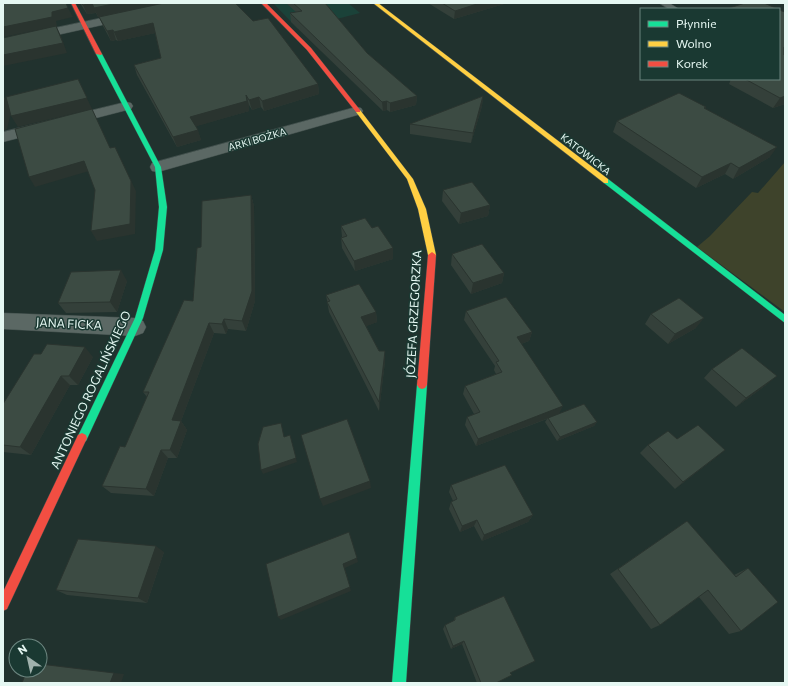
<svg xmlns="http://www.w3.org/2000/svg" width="788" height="686" font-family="Commissioner,sans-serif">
<rect width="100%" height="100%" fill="#21322e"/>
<path fill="#1b4239" d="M273 3H348L360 13 298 29Z"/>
<path fill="#3e432b" d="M785 162V312L697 247 710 236 752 192 758 193Z"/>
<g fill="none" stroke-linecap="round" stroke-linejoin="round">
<defs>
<path id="lane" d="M659 3H669L679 9H669Z"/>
<path id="street" d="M172 3H194L192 5 188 6 3 47V39Z
M126 102 131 103 133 106 131 109 3 142V132Z
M356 107 361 108 363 111 361 114 158 172 152 171 150 167 152 163Z
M3 313 135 318 143 321 146 327 143 333 135 336 3 329Z"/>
<path id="fast" d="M97 53 102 54 161 167 167 207 163 250 143 318 86 441 82 443 78 441 77 438 135 318 155 250 159 207 155 167 96 54Z
M604 179H608L785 315V323L604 183Z
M422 381 425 382 427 385 406 683H392L417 385 419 382Z"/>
<path id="slow" d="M373 3H378L608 179V183H604Z
M356 110H360L413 179 426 209 436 255 435 257 432 258 428 255 418 209 407 179 356 112Z"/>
<path id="jam" d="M71 3H75L102 54 101 55 96 54Z
M261 3H266L311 48 360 110V112H356L307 50Z
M432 252 436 255 427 385 425 388 422 389 419 388 417 385 428 255Z
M82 433 86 435 87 438 7 609 3 611V592L78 435Z"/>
</defs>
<use href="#lane" stroke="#3f4d4a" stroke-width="1"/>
<use href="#street" stroke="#3f4d4a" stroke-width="1"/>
<use href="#fast" stroke="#3f4d4a" stroke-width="1"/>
<use href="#slow" stroke="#3f4d4a" stroke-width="1"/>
<use href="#jam" stroke="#3f4d4a" stroke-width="1"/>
<use href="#lane" fill="#5b6864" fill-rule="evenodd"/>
<use href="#street" fill="#5b6864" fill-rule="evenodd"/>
<use href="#fast" fill="#16e098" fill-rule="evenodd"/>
<use href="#slow" fill="#ffcf43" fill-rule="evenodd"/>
<use href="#jam" fill="#f24e42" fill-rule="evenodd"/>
</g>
<path fill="#34403a" d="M80 3H235L253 21 318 84 319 94 264 111 261 107 252 110 249 105V111L196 126 201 140 177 147 137 75 134 65 161 58 155 33 118 41 116 40 111 41 103 26 99 17H98L96 13 87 14Z
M286 3H327H325L367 53 417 96 416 105 390 112 387 110 383 111 291 22 290 13 296 12Z
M428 3H504V4L454 19Z
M785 12V104L773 108 729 84 731 79H779Z
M483 96 482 106 471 143 410 134V124Z
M706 107 705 109 770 157 733 179 725 174 696 188 613 132 617 121Z
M443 190 490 205 488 216 459 224 442 201Z
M251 195 254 206 255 301 246 331 228 329 226 334 214 333 181 421 187 430 177 458H168L154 496 111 493 102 486 125 447 147 397 143 392 193 301 201 247Z
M341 226 372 228 393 248V259L355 271 342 248 341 238 342 237Z
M452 254 504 273 502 283 471 294 451 265Z
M127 281 117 312 66 313 58 303Z
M326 295 376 312 377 322 366 326 379 351H385V361L379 411 329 312Z
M466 311 532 332 529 341 521 344 559 413 597 422 594 426 557 441 545 422 547 419 476 446 465 425 467 417 474 414 463 394 465 386 496 374 494 370 495 366 464 320Z
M651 314 696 328 668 344 645 324Z
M93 357 78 385H70L31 455 3 452V404Z
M712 369 766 385 736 407 704 378Z
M677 439 715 458 675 489 640 453 648 445Z
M451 485 533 515 528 522 482 541 474 526 460 532 449 509 451 502 453 501 449 492Z
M687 521 734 575 748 568 741 631 729 634 699 597 660 625 651 629 610 574Z
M164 552 147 603 67 595 56 590Z
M455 617 510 673 496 683H477L462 644 451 649 443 629 445 625 453 622Z"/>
<path fill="#2a342f" d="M92 3 96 13 87 14 83 5Z
M118 3H165L98 17 94 8Z
M480 3H504V4L454 19 455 11Z
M68 8 73 17 56 21 57 26 3 37V27L52 12Z
M153 23 156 33 118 41 114 32Z
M56 26 61 36 67 53 3 66V55Z
M113 30 116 40 111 41 107 31Z
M78 79 92 109 18 127 11 116Z
M318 84 319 94 264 111 262 101Z
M246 95 249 105V111L194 127 190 117Z
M417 96 416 105 390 112V103Z
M483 96 482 106 471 143 473 133Z
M785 96V104L773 108 780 98Z
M259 97 261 107 252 110 249 100Z
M5 98 12 108 7 129 3 131V108Z
M387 101V110L383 111 382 102Z
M198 130 201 140 177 147 173 137Z
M115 147 136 191 135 234 97 241 91 231Z
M777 147 770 157 733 179 739 168Z
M84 161 89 171 35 187 29 177Z
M731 163 725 174 696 188 702 177Z
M251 195 254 206 255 301 246 331 242 321Z
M490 205 488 216 459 224 461 213Z
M393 248V259L355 271 354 261Z
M121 270 127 281 117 312 110 302Z
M504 273 502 283 471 294 473 283Z
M376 312 377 322 362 328 361 317Z
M704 318 696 328 668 344 675 334Z
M224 319 228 329 226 334 222 324Z
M209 323 214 333 181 421 187 430 177 458 170 450 172 420Z
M532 332 529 341 515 346 517 337Z
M85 347 93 357 78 385 69 376Z
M385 351V361L379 411V402Z
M61 376 70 385 31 455 20 447Z
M777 376 766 385 736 407 746 398Z
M563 406 559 414 476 446 478 439Z
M597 422 594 426 557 441 560 437Z
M290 435 297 462 263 474 261 470Z
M161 450 168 458 154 496 146 489Z
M725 450 715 458 675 489 683 482Z
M370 481 371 488 323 506 320 499Z
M533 515 528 522 482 541 484 535Z
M477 520 474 526 460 532 462 526Z
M156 546 164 552 147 603 138 598Z
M357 558 358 562 345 568 351 591 281 620 278 617 343 564Z
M464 641 462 644 451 649 453 646Z
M114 673 124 674 121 683H110Z"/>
<path fill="#3c4b43" stroke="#2a342f" d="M3 3H66L68 8 52 12V17L3 27Z
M81 3H118L94 8 92 3 83 5Z
M164 3H235L253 21 268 18 318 84 262 101 259 97 249 100 246 95 247 101 190 117 198 130 173 137 134 65 161 58 153 23 114 32 113 30 107 31 99 17Z
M293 3H325L367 53 417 96 390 103 387 101 382 102 290 13 302 11Z
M442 3H480L455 11Z
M745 3H764L778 9H726Z
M779 10 785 12V47H784V55H785V96L780 98 745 79H779Z
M56 26 63 43 3 55V38Z
M78 79 87 98 11 116 6 97Z
M679 93 706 107 704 108 777 147 739 168 731 163 702 177 617 121Z
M483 96 473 133 410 124Z
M3 98H5L3 108Z
M92 109 110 148 115 147 131 181 130 224 91 231 95 190 84 161 29 177 15 129Z
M472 182 490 205 461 213 443 190Z
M251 195 252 291 242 321 224 319 222 324 209 323 172 420 181 421 170 450H161L146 489 102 486 120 446 125 447 149 392H143L184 300 193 301 197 248 201 247 202 201Z
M365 218 372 228 378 226 393 248 354 261 341 238 347 236 341 226Z
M482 244 504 273 473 283 452 254Z
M121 270 110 302 58 303 71 272Z
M359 284 376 312 361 317 379 351H385L379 402 327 302 330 301 326 295Z
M506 297 532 332 517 337 563 406 478 439 467 417 480 412 465 386 502 372 496 362 499 361 466 311Z
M679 298 704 318 675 334 651 314Z
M47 344 85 347 69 376H61L20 447 3 445V404L34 354H41Z
M742 348 777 376 746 398 712 369Z
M584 404 597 422 560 437 548 418Z
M347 419 370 481 320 499 301 435Z
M281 423 284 437 290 435 296 458 261 470 258 444 263 427Z
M698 425 725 450 683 482 648 445 668 431 677 439Z
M505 465 533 515 484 535 477 520 462 526 451 502 457 499 451 485Z
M687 521 736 577 748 568 778 602 741 631 708 590 660 625 618 569Z
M349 532 357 558 343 564 350 587 278 617 266 564Z
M78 539 156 546 138 598 56 590Z
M504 596 535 661 510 673 512 675 496 683H481L464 641 453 646 445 625 455 620V617Z
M40 664 114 673 110 683H22L27 670H40Z"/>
<g text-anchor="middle" stroke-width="3" stroke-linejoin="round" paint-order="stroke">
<g font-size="10" fill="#e5f7f2" stroke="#1a3932">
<text transform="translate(257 139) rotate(-16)" y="4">ARKI BOŻKA</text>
<text transform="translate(586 154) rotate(38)" y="4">KATOWICKA</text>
</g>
<g font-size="12" fill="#e5f7f2" stroke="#1a3932">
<text transform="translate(414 314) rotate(-87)" y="4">JÓZEFA GRZEGORZKA</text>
<text transform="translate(69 324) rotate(3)" y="4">JANA FICKA</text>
<text transform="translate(91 390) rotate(-65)" y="4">ANTONIEGO ROGALIŃSKIEGO</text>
</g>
</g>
<rect width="788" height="686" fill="none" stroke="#e5f7f2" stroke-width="8"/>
<rect x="640" y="8" width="140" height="72" fill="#1a3932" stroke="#6b857f"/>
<rect x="648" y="21" width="20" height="6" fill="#16e098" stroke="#6b857f"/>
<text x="676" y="28" font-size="12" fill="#e5f7f2">Płynnie</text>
<rect x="648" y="41" width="20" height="6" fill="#ffcf43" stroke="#6b857f"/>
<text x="676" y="48" font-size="12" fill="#e5f7f2">Wolno</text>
<rect x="648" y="61" width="20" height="6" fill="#f24e42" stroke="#6b857f"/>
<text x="676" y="68" font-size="12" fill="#e5f7f2">Korek</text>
<g transform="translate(28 658) rotate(326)"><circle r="19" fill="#1a3932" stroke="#6b857f"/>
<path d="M0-3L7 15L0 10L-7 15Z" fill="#a0b2ad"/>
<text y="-6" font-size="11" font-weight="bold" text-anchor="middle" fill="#e5f7f2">N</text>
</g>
</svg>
